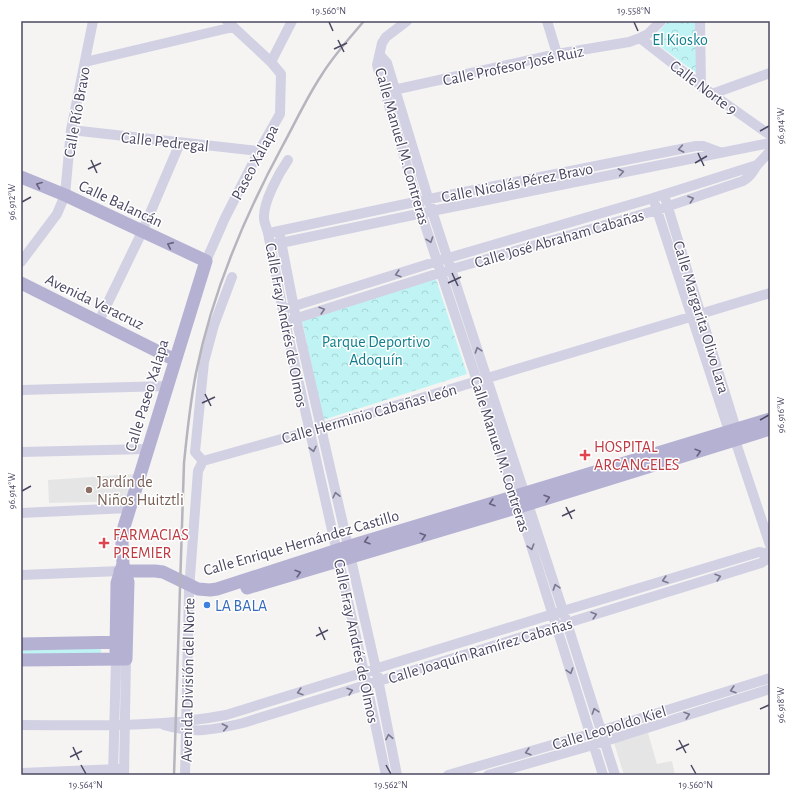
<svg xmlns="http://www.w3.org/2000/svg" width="791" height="796" font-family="'Alegreya Sans',sans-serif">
<defs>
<pattern id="forest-crowns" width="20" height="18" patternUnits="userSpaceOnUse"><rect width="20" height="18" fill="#c0f4f4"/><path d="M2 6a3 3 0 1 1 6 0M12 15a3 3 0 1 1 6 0" fill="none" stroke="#a6d3d4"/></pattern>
</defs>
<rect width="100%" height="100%" fill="#f5f4f3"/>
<path fill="#e6e5e5" d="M134 474 126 501 49 503 48 480Z
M648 733 657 764 672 761 675 775H624L614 743Z"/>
<path fill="#c0f4f4" d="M101 645V653L21 656V648Z"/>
<path fill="url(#forest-crowns)" d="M668 21H696L704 79 652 40Z
M436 279 467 374 323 420 302 320Z"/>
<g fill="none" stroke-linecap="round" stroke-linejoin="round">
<path stroke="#d2d1e3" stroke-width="10" d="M407 21 386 37 382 43 377 65 421 213 519 507 603 775
M547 21 557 54
M700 21 701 87
M640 38 712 94 770 135
M380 55 387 63 432 211 567 623 615 775
M85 62 233 27
M271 62 292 21
M389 91 557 54 629 42 640 38 648 34 661 21
M712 94 770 73
M71 130 259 151
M288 160C279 173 263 202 264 218 264 223 267 228 268 233L285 321 364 672 386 775
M666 201 736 429V436
M655 204 729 431 735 440 770 545
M279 231 296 318 376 669 397 775
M274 232 429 199 696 146H703L719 152
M276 244 432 211 770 143
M206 261 225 218 259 151 280 114 281 74 271 62 227 21
M21 262 57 214 65 195 71 130 93 21
M288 308 438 261 653 198 757 165
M291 320 452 269 657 210 743 181C752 176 752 172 758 164 762 160 766 156 770 151
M99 321 142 232 180 143
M21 390 168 386
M21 452 147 449
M203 461 195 452 204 362 214 325 232 277
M21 513 129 508
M21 575 120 571
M21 725C89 725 159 728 226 715L553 614 759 552 770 554
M164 725C194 734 213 730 243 723L700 582 761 563 770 557
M21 773 119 769
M113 775 116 659
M124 775 126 659
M185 775 189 590 198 471 203 461 321 428 770 293
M448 775 590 734 770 678
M488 775 593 745 770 689"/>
<path stroke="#b5b1d3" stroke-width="13" d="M21 177 65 195 206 261 124 527 122 543 123 564 128 582 126 659 21 660
M21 283 175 360
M120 571H155L163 572 198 589 210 590 217 589 347 547 770 419
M247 588 519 507 770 429
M21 644 126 642
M116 651 117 583 123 564"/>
<path stroke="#b6b4bd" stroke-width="2.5" d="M174 775 184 463C187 433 190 403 196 373 212 293 244 217 283 145 295 123 307 97 321 76 333 56 349 39 364 21"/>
</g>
<defs><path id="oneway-chevron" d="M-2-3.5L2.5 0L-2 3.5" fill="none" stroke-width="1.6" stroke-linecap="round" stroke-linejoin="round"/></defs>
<g stroke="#7a788f">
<use href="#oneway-chevron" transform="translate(681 149) rotate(169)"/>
<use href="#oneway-chevron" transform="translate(621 172) rotate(-11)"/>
<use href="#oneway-chevron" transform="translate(691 199) rotate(-19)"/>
<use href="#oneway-chevron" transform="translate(430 240) rotate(71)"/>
<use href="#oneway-chevron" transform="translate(398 274) rotate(163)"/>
<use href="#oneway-chevron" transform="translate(322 310) rotate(-17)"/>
<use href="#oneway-chevron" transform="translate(478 350) rotate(-108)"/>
<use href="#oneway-chevron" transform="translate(313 449) rotate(77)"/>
<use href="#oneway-chevron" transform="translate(336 495) rotate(-103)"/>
<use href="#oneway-chevron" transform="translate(531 547) rotate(73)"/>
<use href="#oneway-chevron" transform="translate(718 577) rotate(-18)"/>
<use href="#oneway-chevron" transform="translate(665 580) rotate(163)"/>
<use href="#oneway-chevron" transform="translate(556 587) rotate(-108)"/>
<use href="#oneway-chevron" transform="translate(594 615) rotate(-17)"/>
<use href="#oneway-chevron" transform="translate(570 671) rotate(72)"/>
<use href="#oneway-chevron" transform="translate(733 690) rotate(163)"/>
<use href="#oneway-chevron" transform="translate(350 691) rotate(-17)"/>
<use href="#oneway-chevron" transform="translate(300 692) rotate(163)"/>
<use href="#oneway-chevron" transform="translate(595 711) rotate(-108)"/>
<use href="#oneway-chevron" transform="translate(687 715) rotate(-18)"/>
<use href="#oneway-chevron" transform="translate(225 727) rotate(-12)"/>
<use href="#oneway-chevron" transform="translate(389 737) rotate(-101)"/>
<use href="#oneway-chevron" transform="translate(528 752) rotate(164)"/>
</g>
<g stroke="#66627e">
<use href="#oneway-chevron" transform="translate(39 185) rotate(-158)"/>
<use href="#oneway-chevron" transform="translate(170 245) rotate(-156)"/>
<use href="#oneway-chevron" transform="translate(698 452) rotate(-17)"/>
<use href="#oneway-chevron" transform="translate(547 498) rotate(-17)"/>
<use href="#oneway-chevron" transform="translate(492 503) rotate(163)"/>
<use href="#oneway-chevron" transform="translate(423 536) rotate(-16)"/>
<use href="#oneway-chevron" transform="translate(367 541) rotate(163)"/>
<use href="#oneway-chevron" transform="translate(298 573) rotate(-17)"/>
</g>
<path fill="none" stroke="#4b4862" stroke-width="1.5" d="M329 22 333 31M634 22 638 31M338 40 344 52M334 49 347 43M760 131 769 126M698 153 704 166M91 160 97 173M695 163 707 156M88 169 101 163M22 202 31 197M452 273 458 286M448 283 461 277M205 394 211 406M202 403 215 397M760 420 769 415M22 491 31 486M566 507 572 519M562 516 575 510M319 627 325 640M316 636 328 630M760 709 769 705M679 740 686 753M73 747 79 760M676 750 689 744M70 757 82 751M81 765 86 774M386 765 391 774M691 765 696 774"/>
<g fill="#e0444e" stroke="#fff" stroke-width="1.5">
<path d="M583 449h4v4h4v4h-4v4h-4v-4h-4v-4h4z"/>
<path d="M102 537h4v4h4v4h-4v4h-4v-4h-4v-4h4z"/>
</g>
<circle fill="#8d6e63" stroke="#fff" stroke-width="1.5" cx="89" cy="490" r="4"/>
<circle fill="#3f7fe0" stroke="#fff" stroke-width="1.5" cx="207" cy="605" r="4"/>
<g text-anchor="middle" stroke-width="3" stroke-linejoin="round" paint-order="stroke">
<g font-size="16" fill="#107f8d" stroke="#fff">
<text x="680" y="45">El Kiosko</text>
<text x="376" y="347">Parque Deportivo<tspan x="376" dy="18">Adoquín</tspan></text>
</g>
<g font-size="16" fill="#4b4862" stroke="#fff">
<text transform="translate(513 65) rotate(-12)" y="6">Calle Profesor José Ruiz</text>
<text transform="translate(704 87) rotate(37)" y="6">Calle Norte 9</text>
<text transform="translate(76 112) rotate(-80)" y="6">Calle Río Bravo</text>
<text transform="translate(165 141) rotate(6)" y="6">Calle Pedregal</text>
<text transform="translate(403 146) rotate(74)" y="6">Calle Manuel M. Contreras</text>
<text transform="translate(254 162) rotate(-62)" y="6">Paseo Xalapa</text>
<text transform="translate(517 182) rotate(-11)" y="6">Calle Nicolás Pérez Bravo</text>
<text transform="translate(121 203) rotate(25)" y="6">Calle Balancán</text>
<text transform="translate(559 238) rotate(-16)" y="6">Calle José Abraham Cabañas</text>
<text transform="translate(95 301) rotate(26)" y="6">Avenida Veracruz</text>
<text transform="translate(702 317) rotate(73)" y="6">Calle Margarita Olivo Lara</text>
<text transform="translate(287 325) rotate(79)" y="6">Calle Fray Andrés de Olmos</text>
<text transform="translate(146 395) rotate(-73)" y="6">Calle Paseo Xalapa</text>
<text transform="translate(369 413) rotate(-16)" y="6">Calle Herminio Cabañas León</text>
<text transform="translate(501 454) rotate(72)" y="6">Calle Manuel M. Contreras</text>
<text transform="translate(301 542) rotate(-16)" y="6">Calle Enrique Hernández Castillo</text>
<text transform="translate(357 641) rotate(78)" y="6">Calle Fray Andrés de Olmos</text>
<text transform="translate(480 650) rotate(-17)" y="6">Calle Joaquín Ramírez Cabañas</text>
<text transform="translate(187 680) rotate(-89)" y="6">Avenida División del Norte</text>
<text transform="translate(609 727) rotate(-17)" y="6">Calle Leopoldo Kiel</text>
</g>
<g font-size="16" fill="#be3a42" stroke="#fff" text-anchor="start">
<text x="594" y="452">HOSPITAL<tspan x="594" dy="18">ARCANGELES</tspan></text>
<text x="113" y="540">FARMACIAS<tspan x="113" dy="18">PREMIER</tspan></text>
</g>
<g font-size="16" fill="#785e54" stroke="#fff" text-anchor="start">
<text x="97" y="487">Jardín de<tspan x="97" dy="18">Niños Huitztli</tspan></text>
</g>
<g font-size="16" fill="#366cbe" stroke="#fff" text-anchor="start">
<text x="215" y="611">LA BALA</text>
</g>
</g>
<rect width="791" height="796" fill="none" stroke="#ffffff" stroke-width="44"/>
<rect x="22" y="22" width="747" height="752" fill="none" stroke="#4b4862" stroke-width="1.5"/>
<g font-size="10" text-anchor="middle" fill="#4b4862">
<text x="329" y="14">19.560°N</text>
<text x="634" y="14">19.558°N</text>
<text transform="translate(780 126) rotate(-90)" y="4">96.914°W</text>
<text transform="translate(11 202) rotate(-90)" y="4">96.912°W</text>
<text transform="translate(780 415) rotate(-90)" y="4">96.916°W</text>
<text transform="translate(11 491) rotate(-90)" y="4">96.914°W</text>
<text transform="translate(780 705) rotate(-90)" y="4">96.918°W</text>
<text x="86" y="788">19.564°N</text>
<text x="391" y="788">19.562°N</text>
<text x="696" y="788">19.560°N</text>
</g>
</svg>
